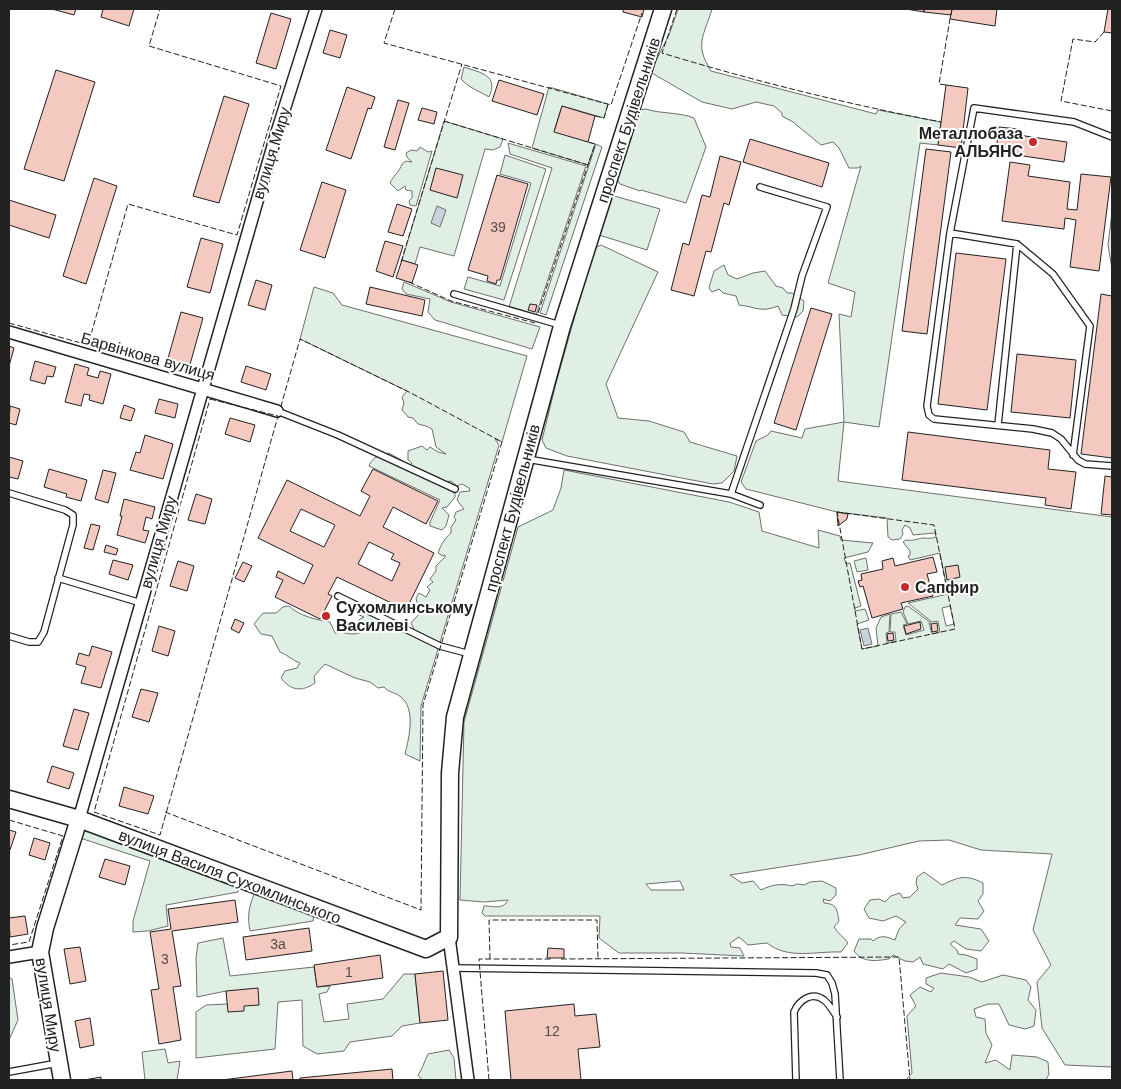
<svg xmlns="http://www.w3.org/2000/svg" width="1121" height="1089" font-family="Helvetica,sans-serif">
<rect width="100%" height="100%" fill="#fff"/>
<path fill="#e0efe3" stroke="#6f6f6f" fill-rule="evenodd" d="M678 9H712C704 36 694 44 711 71L876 114 878 110 941 122 938 145 920 143 879 427 844 422 838 481 1112 517V836L1111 837H1112V1067L1065 1065 1042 1028 1037 982 1051 965 1033 930 1052 854 981 850 949 840 919 841 859 855 730 875 742 883 753 881 761 890C771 885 781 883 792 886L797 884 804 885 810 882 822 881 836 888V895L830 901 823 899 824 903C837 904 837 909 839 921L834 927C838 934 844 937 848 943L841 952C816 951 788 960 767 943L748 945 739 937 730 943 731 947 740 948 744 956 682 953H619L599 938 600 916H485L482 913 484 906C494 906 503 910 508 900L484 902 460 900 464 722 518 527 553 510 561 488 564 470 729 502 759 512 762 531 819 548 818 530 840 536 841 540 873 543 868 552 844 558 846 564 850 563 861 606 855 608V611L865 609 869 620 857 624 862 649 878 646 876 628 881 617 890 614 889 632 886 633 887 643 896 641 895 632H890L891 614 901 612 907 624 903 625 906 635 924 630 921 621 908 624 903 612 905 607 908 606 931 623H929L932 634 940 632 938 621 932 622 908 603 948 594 940 553 910 560 908 556 910 555V551L903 542 906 540C915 541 916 539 923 538 928 538 931 539 936 537L935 533 913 535 910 528 905 525 902 530 903 534 900 539 892 540 888 537 887 518 837 512 746 489 741 482 756 441 768 435 771 431 802 438 805 429 844 422 839 314 851 317 855 292 828 283 861 166 858 168H849L839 148 833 142 821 145 793 122 782 116V113L774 106 756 102 732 109 702 102 650 72 669 35ZM950 606 954 624 946 626 942 608ZM680 881 684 890H651L646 884Z
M464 67C481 73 499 75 489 97 479 91 469 88 461 79Z
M549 87 608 104 604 118 562 106 554 131 595 144 588 165 532 148Z
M646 109C661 114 679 112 694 118L706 147 686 203 641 190 640 191 620 184 616 178 636 115 640 110Z
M444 121 503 139 500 147 493 150 485 149 454 256 420 247 415 264 402 260Z
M508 143 586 166 536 315 509 307 552 168 510 154Z
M596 144 602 147 546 315 540 313Z
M420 147 428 152 432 151 416 206 410 205 409 201 412 198V191L406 190 405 186 398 191 390 183C393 176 400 171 402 164L406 161 412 162 407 157 406 153 411 150 417 151Z
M505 155 546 169 504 300 464 289 468 277 500 286 531 183 500 174Z
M611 195 660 209 647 250 599 235Z
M1112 212V269L1108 245Z
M601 245 658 272 606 384 618 418 649 421 684 432 690 442 737 456 734 471 722 483 713 484 567 456 546 448 542 440 556 383 594 248Z
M724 265 728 275 737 279 753 273 765 271 776 286 783 288 787 293H792L804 301 803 311 797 317 782 315 778 306C760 313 757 307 739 305L736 296 723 293 719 289 712 292 709 288 714 271Z
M404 282 451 302 540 327 532 349 435 320 428 312 430 299 406 294 402 289Z
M314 287 333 293 342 305 527 356 502 442 495 439 499 445 421 706 420 761 405 754C409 738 416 709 401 697 395 692 389 693 384 687L378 688 370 682 355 678 325 664 314 676 315 683C302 692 291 691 281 678L285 671 297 668 300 663C292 660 289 656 280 652L272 636 261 634 254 624 263 613H276L283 607 289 606C299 616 317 620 330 622L335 633 342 632C347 634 356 635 361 632L356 625 360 619 364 617 350 611 346 604 353 600C366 607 392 626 405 623L409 629H414L411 623 420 613H417L412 608 414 603 417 602 416 598 419 593 426 597 430 590 427 587 433 582 430 579 436 571V566L445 557V555L443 556 438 553C441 545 444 539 451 533V527L456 520 454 517 456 512 464 509 457 500 460 492 470 491 469 488 462 484 457 486 451 481 445 482 455 494V497L447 507 442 508 449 515 446 526 442 530 430 526V522L440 500 369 466C372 457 380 455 389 453L401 460 405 470 412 463 408 460V451L422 446 427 450 430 447 438 452 446 454 436 447 432 429 426 426 418 424 413 418 408 417 402 410 404 403 402 397 407 391 300 339Z
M866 558 868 570 857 572 854 561Z
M84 831H89L240 884 238 892 166 905 168 926 148 931 133 932V921L150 861 80 838Z
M924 872 942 885C959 877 965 874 983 883V894L978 901 984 911 978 919 960 918 955 925 981 929 989 941 981 951 966 949 954 941 950 944 957 950 958 954 966 955 977 959V969L966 973 949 964 943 969 923 964 920 957 913 962 905 961 893 955 889 959C875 961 863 963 854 951L859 939H871L873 941C881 934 887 937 895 940L899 929 906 922 896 916 883 921 869 918 864 909 870 900 879 899 885 902 891 896 900 893 903 898 910 897 918 889 916 883 917 877Z
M255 892 314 914 313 921 250 931C247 916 249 906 255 892Z
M223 938 230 976 314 967 317 987 330 986 327 992 319 994 324 1022 349 1019 347 1004 383 999 404 974H415L420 1023 402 1026 392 1036 350 1042 344 1051 317 1054 303 1046 302 1000 278 1002 275 1049 196 1058V1012L206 1005 228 1004 226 991 197 997 196 958 198 943Z
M941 973 969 977 982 982 1003 975 1026 980 1031 987 1028 1000 1036 1010 1034 1026 1025 1029 1009 1025 999 1004H988L974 1009 976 1017 985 1019 986 1033 992 1045 985 1063 996 1060 1010 1070 1012 1055 1037 1057 1048 1062 1049 1074 1046 1080H906L912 1073 907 1016 916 1006 910 995 920 987 931 992 934 988 926 984V978Z
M9 977 12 979 18 1020 9 1040Z
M165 1049 168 1063 180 1061 177 1080H145L142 1052Z
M449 1050 454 1058 456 1080H422L418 1075C423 1068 424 1062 428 1054Z"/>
<path fill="#c7d3dd" stroke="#6f6f6f" d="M437 206 446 210 440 227 431 223Z
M868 628 872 644 864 646 860 630Z"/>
<path fill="#f3c9c0" stroke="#222" fill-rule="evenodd" d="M52 9H76L74 15Z
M103 9H134L129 26 101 17Z
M623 9H644L642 17 623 12Z
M906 9H924V12Z
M924 9H952L951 15 924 12Z
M952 9H997L995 26 950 19Z
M1108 9H1112V33L1104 32Z
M271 13 291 19 276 69 256 63Z
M330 30 347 35 340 58 323 53Z
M56 70 95 82 64 181 24 169Z
M499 80 544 94 537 115 492 101Z
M946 85 968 88 961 148 938 145Z
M347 87 375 97 371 109 368 108 351 159 326 150Z
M224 96 249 104 219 203 193 196Z
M398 100 409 103 395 150 384 147Z
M562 106 595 116 588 142 554 132Z
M422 108 437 112 434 124 418 120Z
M999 127 1018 129V135L1067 142 1064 162 996 152Z
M750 139 829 163 822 187 743 162Z
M926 149 951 152 927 334 902 331Z
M720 156 741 162 729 205 724 203 711 252 706 251 694 296 671 290 683 243 689 245 702 195 710 197Z
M1010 162 1030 165 1028 176 1070 182 1067 209 1077 210 1081 174 1111 177 1099 271 1070 267 1076 220 1065 218 1064 229 1002 221Z
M436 168 463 175 457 198 430 190Z
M497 175 528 184 500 280H497L496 284 487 281 488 276 468 270Z
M94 178 117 186 86 284 63 276Z
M322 182 346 190 325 258 300 250Z
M9 200 56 215 49 238 9 225Z
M397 204 412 209 403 236 388 232Z
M201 238 223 244 210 293 187 287Z
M385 241 403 246 393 277 376 271Z
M956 253 1006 259 987 410 938 404Z
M402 260 418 265 412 283 396 278Z
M256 280 272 285 265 310 248 305Z
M370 287 425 300 422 316 366 304Z
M1101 294 1112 296V458L1081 454Z
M530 304 537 305 535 312 528 310Z
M811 308 832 314 796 430 774 423Z
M181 312 203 318 189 368 167 362Z
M9 346 14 348 9 366Z
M1017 354 1076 360 1070 418 1011 412Z
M35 361 56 367 53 377 47 376 45 384 30 380Z
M75 364 89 368 87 375 98 378 100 371 111 374 103 404 89 400 90 395 84 394 81 406 65 402Z
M246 366 271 374 266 390 241 382Z
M159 399 178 404 175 418 155 413Z
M124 405 135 409 131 421 120 418Z
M10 406 20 409 16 425 9 423Z
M230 418 255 425 250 442 225 434Z
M908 432 1050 450 1048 469 1076 472 1071 509 1045 505 1046 498 902 480Z
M145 435 173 444 163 479 130 470 136 452 140 453Z
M9 457 23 461 18 479 9 477Z
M49 469 87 480 81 501 66 497 67 494 44 487Z
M373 469 438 501 426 524 393 507 383 527 434 553 406 610 337 577 328 594 332 596 320 619 275 597 283 580 276 577 278 571 304 584 313 565 258 538 287 480 360 516 370 496 361 491ZM301 509 335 525 324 547 290 531ZM369 542 394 554 391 559 400 563 392 581 358 564Z
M103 470 116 473 108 503 95 499Z
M1105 476 1112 477V515L1101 514Z
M196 494 212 499 205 524 188 520Z
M124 499 155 507 152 519 146 517 143 530 149 531 145 543 117 535 122 516H120Z
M837 512 848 514 847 519 838 526Z
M91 524 100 526 93 550 84 548Z
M106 545 118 549 116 555 104 552Z
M933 557 937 572 927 574 933 596 901 603 903 609 872 618 863 586 860 587 858 581 862 580 861 574 883 569 882 561 893 558 895 566Z
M113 560 133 565 128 580 109 574Z
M178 561 194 566 187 591 170 586Z
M243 562 252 566 244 582 235 578Z
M958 565 960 577 947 580 945 567Z
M235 619 244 623 239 633 231 629Z
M920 622 921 629 906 634 904 626Z
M937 623 938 631 932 632 931 624Z
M159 626 175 631 168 656 152 651Z
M893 633 894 640 888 641 887 634Z
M92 646 112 652 101 688 81 683 86 667 76 664 79 653 89 656Z
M141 689 158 693 149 722 132 717Z
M74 709 89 713 78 750 63 746Z
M52 766 74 773 69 789 47 782Z
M124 787 154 796 148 814 119 806Z
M9 830 16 832 10 850H9Z
M34 838 50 843 45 860 29 855Z
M105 859 130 866 125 885 99 877Z
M235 900 238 922 172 931 181 986 173 987 181 1040 159 1044 151 990 159 989 150 932 171 929 168 909Z
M25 916 28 934 10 937 9 918Z
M309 928 312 951 246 960 243 937Z
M80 947 86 981 70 984 64 949Z
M548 948 564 949V958H547Z
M380 955 383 978 317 987 314 965Z
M443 971 448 1020 420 1023 415 974Z
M258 988 259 1005 244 1006V1011L228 1012 226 991Z
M574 1004 575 1016 596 1014 600 1047 578 1049 581 1080H511L505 1011Z
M90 1018 94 1045 80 1048 75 1021Z
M392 1069 393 1080H300V1078Z
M292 1071 293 1080H222Z
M101 1077V1080H84Z"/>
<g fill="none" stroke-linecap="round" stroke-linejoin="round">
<defs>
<path id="lane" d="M1112 137 1074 122 974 108 950 233 927 406 929 415 934 419 1033 429 1052 433 1061 439 1078 460 1085 464 1112 466
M950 233 1017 244 1053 274 1090 326 1073 455
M454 294 560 325
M277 411 338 435 455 489
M998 425 1017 244
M527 459 731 494 760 505
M9 493 65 510 73 515V525L44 632 38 642H29L9 636
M731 494 794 309 802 276 827 207 760 187
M58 578 141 603
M338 596 440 646 470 654
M453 968 816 973 827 975 832 983 835 994 840 1080
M9 1072 58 1063
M796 1080 794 1012C799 1000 812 991 824 1000 829 1004 833 1011 837 1017"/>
<path id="street" d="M9 332 277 411
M79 819 277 132 316 9
M449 937 468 1080
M9 957 40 952"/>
<path id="secondary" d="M9 799 79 819 426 949 449 937 450 773 455 717 562 326 663 9
M62 1080 40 952 45 928 79 819"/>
</defs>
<use href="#lane" stroke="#222" stroke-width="8"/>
<use href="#street" stroke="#222" stroke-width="14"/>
<use href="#secondary" stroke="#222" stroke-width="19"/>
<use href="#lane" stroke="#fff" stroke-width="5.5"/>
<use href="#street" stroke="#fff" stroke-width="11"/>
<use href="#secondary" stroke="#fff" stroke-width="16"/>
<path stroke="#222" stroke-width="1" stroke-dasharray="6 2.5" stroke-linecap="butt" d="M395 9 384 43 611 105 642 13
M677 9 662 53C754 81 847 104 941 122
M1104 32 1095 42 1073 39 1061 101 1112 111
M946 85 939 84 950 19
M595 116 604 118 608 104
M444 121 588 165
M401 262 462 64
M409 282 451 301 535 323
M538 313 595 144 588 142
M9 323 88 345 128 204 237 235 281 86 149 46 160 9
M210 399 278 416 160 835 94 812Z
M837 512 934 525 955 629 862 649Z
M165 812 421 910 423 705 502 442 411 393 300 339 281 406
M9 820 63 836 29 942 9 945
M490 959 489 920H597L598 958
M561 959 899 957 910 1080
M489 1080 479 959H551"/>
</g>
<g fill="#c62828" stroke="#fff" stroke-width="2">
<circle cx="1033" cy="142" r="5"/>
<circle cx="905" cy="587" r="5"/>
<circle cx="326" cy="616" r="5"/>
</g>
<g text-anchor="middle" stroke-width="4" stroke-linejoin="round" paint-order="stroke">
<g font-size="14" fill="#564c4a">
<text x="498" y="232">39</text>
<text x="278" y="949">3а</text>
<text x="165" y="964">3</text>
<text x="349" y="977">1</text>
<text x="552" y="1036">12</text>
</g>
<g font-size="16" fill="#222" stroke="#fff">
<text transform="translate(628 120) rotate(-72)" y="6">проспект Будівельників</text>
<text transform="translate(271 153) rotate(-73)" y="6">вулиця Миру</text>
<text transform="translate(148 356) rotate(16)" y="6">Барвінкова вулиця</text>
<text transform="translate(512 508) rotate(-75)" y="6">проспект Будівельників</text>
<text transform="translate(158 542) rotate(-74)" y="6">вулиця Миру</text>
<text transform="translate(230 876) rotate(21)" y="6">вулиця Василя Сухомлинського</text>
<text transform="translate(49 1005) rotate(81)" y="6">вулиця Миру</text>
</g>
<g font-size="16" font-weight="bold" fill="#222" stroke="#fff" text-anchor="start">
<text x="1023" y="139" text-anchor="end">Металлобаза<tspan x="1023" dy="18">АЛЬЯНС</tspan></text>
<text x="915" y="593">Сапфир</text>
<text x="336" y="613">Сухомлинському<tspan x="336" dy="18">Василеві</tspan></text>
</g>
</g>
<rect width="1121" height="1089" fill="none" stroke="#222222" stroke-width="20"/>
</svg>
